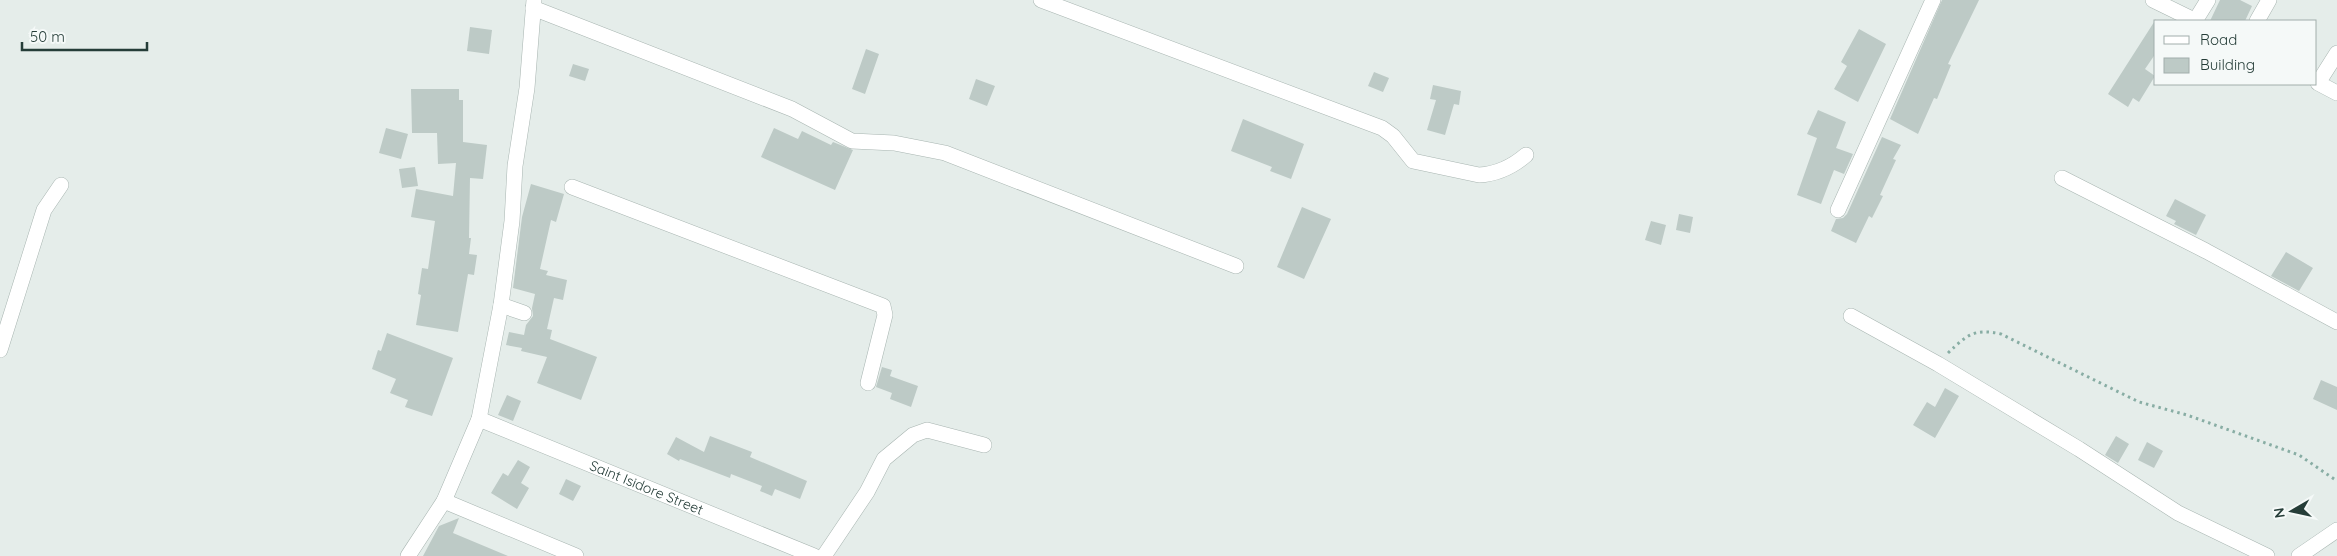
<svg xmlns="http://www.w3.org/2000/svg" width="2337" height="556" font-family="Quicksand,sans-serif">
<rect width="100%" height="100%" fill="#e5edea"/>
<path fill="#bdcac6" d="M1942 0H1979L1948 64 1951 65 1937 99 1934 98 1918 134 1890 119Z
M2220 0H2240L2252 6 2245 21H2210Z
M2156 19V53L2145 69 2155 76 2139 102 2133 98 2128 107 2108 94Z
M470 27 492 30 489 54 467 51Z
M1859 29 1886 44 1858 102 1834 89 1847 66 1841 62Z
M866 49 879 54 865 94 852 89Z
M573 64 589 69 585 81 569 76Z
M1374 72 1389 78 1383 92 1368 86Z
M976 79 995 86 987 106 969 99Z
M1433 85 1461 91 1459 105 1454 104 1445 135 1427 130 1436 100 1430 99Z
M411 89H459V100H463V142L487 145 483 179 470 178 469 238H471L469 254 477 255 474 275 468 274 458 332 416 325 421 295 418 294 422 268 428 269 435 221 411 217 416 189 453 196 456 163 438 164 437 133H412Z
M1818 110 1846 122 1836 148 1853 154 1844 174 1834 170 1821 204 1797 195 1817 138 1807 134Z
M1243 119 1304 144 1291 179 1270 171 1272 167 1231 151Z
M386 128 408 134 401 159 379 153Z
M774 128 798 139 802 131 831 145 833 142 853 150 835 190 761 157Z
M1882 137 1901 145 1893 159 1896 160 1880 195 1883 196 1872 218 1869 216 1856 243 1831 231 1836 219 1843 218 1847 214Z
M415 167 418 186 402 188 399 169Z
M531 184 564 194 556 222 551 220 540 269 548 271 546 275 567 280 563 300 554 298 547 329 552 330 550 339 597 357 581 400 537 383 547 357 521 351 522 348 506 345 509 332 524 335 526 325 533 316 532 308 535 294 513 288 522 217Z
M2175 199 2206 215 2196 235 2174 224 2176 221 2166 216Z
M1302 207 1331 219 1304 279 1277 267Z
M1679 214 1693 217 1690 233 1676 230Z
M1651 221 1666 225 1661 245 1645 240Z
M2286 252 2313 268 2299 291 2271 276Z
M387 333 453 358 432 416 405 407 408 400 390 393 396 379 372 369 378 350 381 351Z
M882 367 892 370 890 376 918 386 911 407 890 399 892 393 876 387Z
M2321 380 2337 387V410L2313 399Z
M1945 388 1959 396 1935 438 1913 425 1927 402 1935 407Z
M507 395 521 401 513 421 498 415Z
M710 436 752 452 750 457 807 481 800 499 775 489 772 496 760 491 762 486 731 474 730 478 680 459 679 461 667 454 676 437 704 452Z
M2116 436 2129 444 2118 463 2105 455Z
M2147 442 2163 451 2154 468 2138 460Z
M518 460 530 467 521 483 529 488 517 509 491 493 503 473 508 476Z
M566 479 581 486 573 501 559 494Z
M459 518 453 533 508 556H423L439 526Z"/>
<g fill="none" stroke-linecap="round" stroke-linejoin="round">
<defs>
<g id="minor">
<path d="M1041 0 1382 128 1393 136 1413 161 1479 175C1497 174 1512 167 1526 155"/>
<path d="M2153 0 2196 21"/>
<path d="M533 8 792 109 852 141 894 143 945 153 1236 266"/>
<path d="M2195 21 2208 0"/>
<path d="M2257 21 2269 0"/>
<path d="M2337 53 2318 83 2337 93"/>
<path d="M2062 178 2206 251 2337 322"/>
<path d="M572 187 883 306 885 315 868 383"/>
<path d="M1838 210 1933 0"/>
<path d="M501 305 524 313"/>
<path d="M1851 316 1938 364 2079 449 2178 513 2267 556"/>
<path d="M0 350 44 210 61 185"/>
<path id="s1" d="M479 419 814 556"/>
<path d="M444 501 576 556"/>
<path d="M408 556 444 501 479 419 501 305 512 221 515 166 527 88 534 0"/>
<path d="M824 556 867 492 884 459 913 435 927 430 984 445"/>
<path d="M2299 556 2337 530"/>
</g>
</defs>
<use href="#minor" stroke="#a8b5b1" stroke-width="16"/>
<path stroke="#88ada4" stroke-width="3" stroke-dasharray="2.5 4" stroke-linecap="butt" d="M1948 353C1967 335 1974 328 2001 334L2139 402 2187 415 2299 455 2337 481"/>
<use href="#minor" stroke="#fff" stroke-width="15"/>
</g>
<g text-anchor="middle" stroke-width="4.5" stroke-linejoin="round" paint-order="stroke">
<g font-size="14" fill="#253d38" stroke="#f5f9f8">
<text dy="5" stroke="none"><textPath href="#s1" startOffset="181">Saint Isidore Street</textPath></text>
</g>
</g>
<rect x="2154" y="20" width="162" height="65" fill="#f5f9f8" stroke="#a2aeab"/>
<rect x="2164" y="36" width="25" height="8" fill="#ffffff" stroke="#a2aeab"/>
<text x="2200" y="45" font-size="15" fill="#253d38">Road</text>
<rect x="2164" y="58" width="25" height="15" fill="#bdcac6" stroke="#a2aeab"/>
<text x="2200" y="70" font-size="15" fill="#253d38">Building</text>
<g transform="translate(2292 511) rotate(261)" stroke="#f5f9f8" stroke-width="4" paint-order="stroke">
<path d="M0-4L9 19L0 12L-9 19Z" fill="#253d38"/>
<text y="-8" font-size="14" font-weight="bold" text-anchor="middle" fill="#253d38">N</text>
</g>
<path d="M22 42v8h125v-8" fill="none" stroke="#253d38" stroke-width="2.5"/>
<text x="30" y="42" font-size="15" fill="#253d38" stroke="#f5f9f8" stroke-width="4" paint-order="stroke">50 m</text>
</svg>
